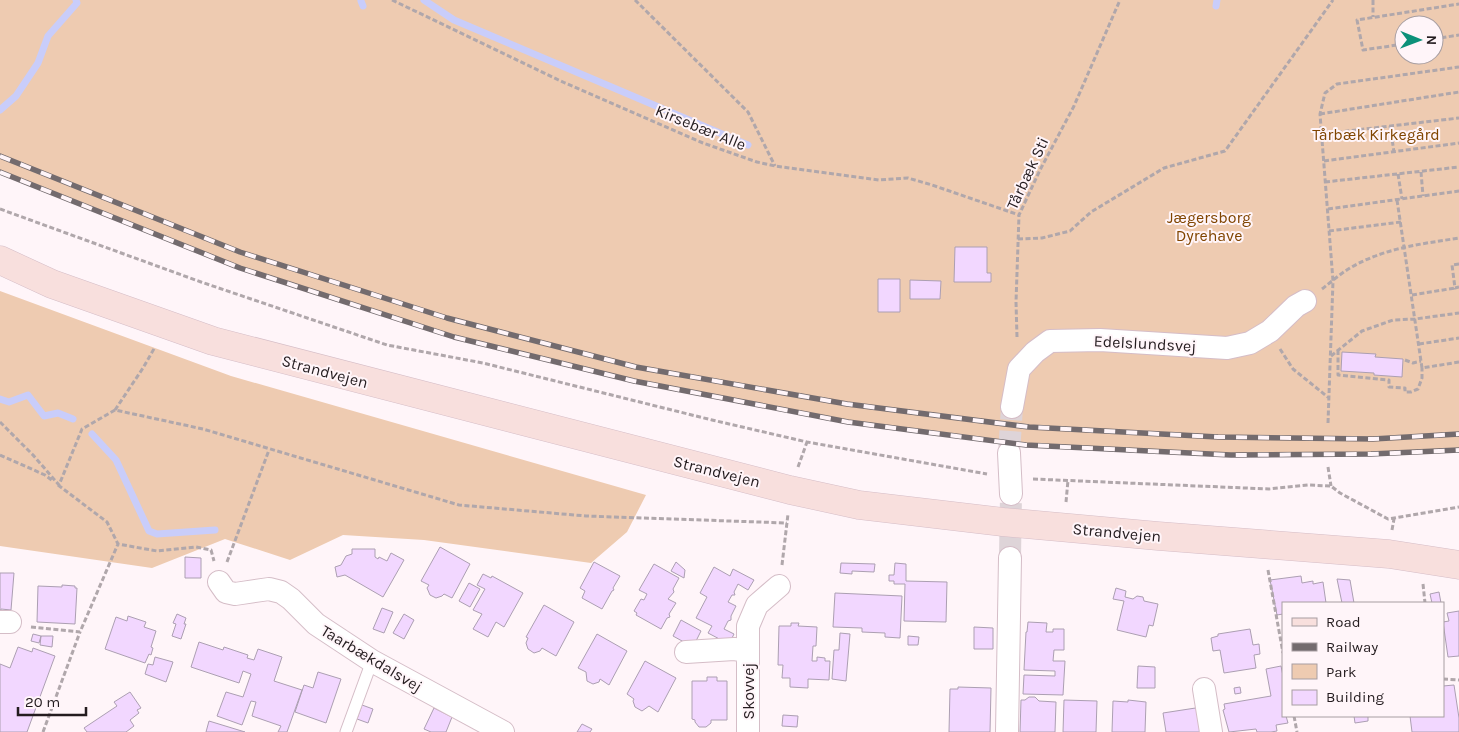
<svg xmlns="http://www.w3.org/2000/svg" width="1459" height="732" font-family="Karla,sans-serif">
<rect width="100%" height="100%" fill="#fff5f9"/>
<path fill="#eecbb1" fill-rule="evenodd" d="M0 0H1459V450L1371 454 1231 455 1026 445 848 422 634 381 454 337 240 268 0 172ZM1404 25H1434V55H1404Z
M0 291 231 376 646 495 627 532 591 563 424 540 343 535 290 560 225 539 152 568 0 546Z"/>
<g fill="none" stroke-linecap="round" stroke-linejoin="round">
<path stroke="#c9cdfa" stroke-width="7" d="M424 0 454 20 748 145
M361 1 363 6
M1216 6 1217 0
M0 110 16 96 38 63 48 36 77 3 76 0
M0 399 9 402 28 395 44 416 58 413 73 419
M92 434 116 460 149 531 157 534 215 530"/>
</g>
<path fill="#f2d7ff" stroke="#ac9fb2" d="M955 247H987V273H991V282H954Z
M878 279H900V312H878Z
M910 280 941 281 940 299H910Z
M1342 352 1376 354 1375 357 1403 359 1402 377 1374 375V373L1341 371Z
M440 547 470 564 452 598 444 594 442 596 436 598 430 595 427 588 429 585 421 581Z
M352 549H375V557L378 559 379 557 387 561 391 553 404 560 383 597 345 575 337 577 335 567 341 565 346 556 352 554Z
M185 557 201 558V578H185Z
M594 562 620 576 613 588 614 590 612 591 602 609 582 598 585 591 580 588Z
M676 562 685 570 684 578 671 571Z
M841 563 875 564 874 572 852 571V574L840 573Z
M895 563 906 564V581L947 582 946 622 904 621 905 584H894V581H889V575H894Z
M654 564 679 578 673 589 674 592 668 599 676 603 669 614 670 617 667 618 661 629 636 615 637 613 634 611 641 599 644 600 647 594 639 590Z
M714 567 730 576 733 569 754 580 748 590 738 584 734 592 735 595H732L728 602 736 606 731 616V620L728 621 724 629 734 634 729 644 708 633 712 626 696 618 707 597 700 593Z
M0 573H14L11 610 1 609 0 616Z
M483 574 491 578 492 576 523 593 504 627 496 622 488 637 473 629 482 614 473 610 485 589 477 585Z
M1301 576 1302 583 1313 581V584L1323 582 1326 603H1283V614L1277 615 1270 580Z
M1337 579 1350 580 1354 603H1342Z
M469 583 480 589 470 607 459 601Z
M62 585 75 586V588H77L75 624 37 622 38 586 62 587Z
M1116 588 1126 591 1125 597 1133 599 1137 596 1143 597 1144 601 1158 604 1153 626 1149 625 1146 637 1117 630 1124 601 1113 599Z
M1439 592 1441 603H1432L1430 594Z
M835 593 902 596 900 638 885 637V633L862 632V628L833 627Z
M544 605 574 622 556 656 542 648 540 651 534 653 528 649 526 643 528 638 526 637Z
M382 608 393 612 384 633 373 629Z
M1459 611V656L1448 657 1443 622 1449 621 1447 613Z
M177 614 186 618 184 624H186L181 639 172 636 176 624 173 623Z
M404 614 414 620 404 639 393 633Z
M128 616 146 622 144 627 156 631 151 647 153 648 151 655 149 654 145 663 105 649 116 617 127 621Z
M681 620 701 631 693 647 673 636Z
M1028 622 1047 623 1046 632H1053V629H1064V650H1054L1053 661H1065L1063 695 1023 694 1024 675 1055 676V671L1024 670 1026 632H1027Z
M791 623H799L798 626 817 627 816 646H813L812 661H817V657L825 658V661H830L829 680 808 679V688L790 687V678H782L783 665H778L779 626H791Z
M974 627 993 628V649H974Z
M1250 629 1253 645 1259 644 1260 654 1254 655 1256 668 1224 673 1220 650 1213 651 1211 638 1218 636V634Z
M840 633 850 634 846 681 832 679 834 650H839Z
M33 634 41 636 39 643 31 641Z
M597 634 627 651 609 685 600 679 599 682 593 684 587 681 586 672 578 668Z
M41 636H53L52 647 40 645Z
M908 636 919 637 918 645H908Z
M199 642 223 650 224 647 248 655 247 658 254 660 258 649 282 657 274 681 302 690 287 732H278L281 726 252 716 256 702 251 701 242 725 217 716 226 692 243 697 251 674 243 671 239 683 191 667Z
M18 647 32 652 33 648 55 656 27 732H0V664L10 668Z
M155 657 173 662 166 682 145 674 148 664 153 665Z
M645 661 676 678 658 712 649 706 642 711 635 707 633 701 634 699 627 694Z
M1138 666 1155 667V688H1137Z
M1281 666 1283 676V716H1286L1288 723 1276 725 1277 731 1271 732H1257L1256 729 1229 732 1223 710 1225 709 1224 704 1271 696 1266 669Z
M318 672 341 679 326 723 295 712 304 685 313 688Z
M707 677H717V681H727V720H711V723L706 727H699L695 722V720L692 719V681H707Z
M1454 685 1459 718V732H1412L1410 716H1443V686Z
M958 687 991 688 990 732H949L950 689H958Z
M1240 687 1241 693 1235 694 1234 688Z
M130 692 141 708 137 710 139 713 130 720 134 726 126 732H87L84 728 117 706 114 702Z
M1029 697H1035L1039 701 1056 702 1055 732H1020L1021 700H1025Z
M1064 700 1097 701 1096 732H1063Z
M1128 700 1146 702 1145 732H1112L1113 701 1128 702Z
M362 705 373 709 368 723 357 719Z
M1202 707 1206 732H1166L1163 713Z
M434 708 452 717 446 732H431L424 729Z
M783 715 798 716 797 727 782 726Z
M1354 716H1368V721L1355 723Z
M209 721 245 732H206Z
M582 724 592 729 590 732H577Z"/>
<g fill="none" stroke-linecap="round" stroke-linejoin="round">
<path stroke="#ded4d8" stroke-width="22" stroke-dasharray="22 11" stroke-linecap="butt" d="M1009 453 1012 407
M1010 558 1011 494"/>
<defs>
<path id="service" d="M346 732 372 661"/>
<path id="minor" d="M1012 407 1019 369 1035 352 1050 341 1100 340 1227 348 1250 343 1270 331 1296 306 1305 301
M1009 453 1011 494
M219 582 226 592 235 594 269 589 281 592 291 599 316 624 372 661 503 732
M0 622H10
M686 652 734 649 748 651
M1204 689 1211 732
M748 732V626L757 605 779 586
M1007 732 1010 558"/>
<path id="secondary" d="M0 260 52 284 213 341 790 490 859 505 1003 522 1158 536 1389 554 1459 565"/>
</defs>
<use href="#service" stroke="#d5bdc7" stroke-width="13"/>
<use href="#minor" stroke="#d5bdc7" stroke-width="24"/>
<use href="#secondary" stroke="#d5bdc7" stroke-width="29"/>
<path stroke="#b0a7ab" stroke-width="3" stroke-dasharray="5 2.5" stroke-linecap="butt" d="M392 0 565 83 703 143 757 162 775 166 879 180 908 178 932 185 1019 215
M635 0 748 112 775 166
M1373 0V17
M1434 39 1459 35
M1404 44 1363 50 1357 20 1459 4
M1320 114 1459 92
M1390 126 1394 152
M1322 134 1459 118
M1324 161 1459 143
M1421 172 1423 196
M1398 174 1402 199
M1325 182 1459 167
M1397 200 1422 368 1459 362
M0 209 201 282 387 345 483 363 712 420 807 442 987 474
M1328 209 1459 191
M1329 231 1401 222
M1018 239 1042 238 1070 231 1091 212 1164 168 1225 151 1333 0
M1459 264 1452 265 1455 288 1459 287
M1322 289C1331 282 1340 274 1350 268 1384 248 1421 244 1459 238
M1412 295 1455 288
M1017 337 1016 302 1019 215 1040 170 1074 106 1120 0
M1419 344 1459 338
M1280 349 1293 369 1329 398
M1338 350V375L1389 380V387L1405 388V392H1411L1418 389 1422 378V368
M1331 356 1362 331 1393 320 1415 319 1459 313
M1405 360 1413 363 1421 361
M115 410 143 368 155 347
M0 422 33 455 59 485 82 429 115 410 203 429 459 505 586 516 787 523
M1328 423 1333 281 1320 114 1325 93 1337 84 1459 67
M0 455 45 475 53 481
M798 467 807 442
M1328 467 1331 486
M1033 479 1269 489 1308 485 1331 486 1340 493 1388 519 1459 507
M58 485 107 522 118 544 157 551 196 547 211 550 214 561
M1066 502 1068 480
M1392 530 1394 519
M227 562 269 450
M782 565 788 514
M1268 570 1283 653
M1423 584 1425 603
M31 627 80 632 118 544
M1443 679 1459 680
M1294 716 1297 732
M43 732 80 632"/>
<use href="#service" stroke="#fff" stroke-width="11"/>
<use href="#minor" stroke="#fff" stroke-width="22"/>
<use href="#secondary" stroke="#f8dfdd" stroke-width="28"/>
<defs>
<path id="rail" d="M0 156 240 252 447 318 636 367 847 404 1029 427 1218 437 1373 439 1459 434
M0 172 240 268 454 337 634 381 848 422 1026 445 1231 455 1371 454 1459 450"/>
</defs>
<use href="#rail" stroke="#736b6e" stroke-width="5.5"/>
<use href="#rail" stroke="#fff5f9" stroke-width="4" stroke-dasharray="11" stroke-linecap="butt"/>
</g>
<g text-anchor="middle" stroke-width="4" stroke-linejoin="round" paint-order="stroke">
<g font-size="16" fill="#241c1f" stroke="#fff5f9">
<text transform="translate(701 127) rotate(22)" y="6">Kirsebær Alle</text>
<text transform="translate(1027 173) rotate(-65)" y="6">Tårbæk Sti</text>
<text transform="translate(1145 343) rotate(3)" y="6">Edelslundsvej</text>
<text transform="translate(325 371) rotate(15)" y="6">Strandvejen</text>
<text transform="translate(717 471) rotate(14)" y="6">Strandvejen</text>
<text transform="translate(1117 532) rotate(5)" y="6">Strandvejen</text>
<text transform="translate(372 658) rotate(31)" y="6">Taarbækdalsvej</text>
<text transform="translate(748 691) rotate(-90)" y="6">Skovvej</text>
</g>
<g font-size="16" fill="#804500" stroke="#fff5f9">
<text x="1376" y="140">Tårbæk Kirkegård</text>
<text x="1209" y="223">Jægersborg<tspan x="1209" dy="18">Dyrehave</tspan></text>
</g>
</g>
<rect x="1282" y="602" width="162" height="115" fill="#fff5f9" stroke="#a79ea2"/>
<rect x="1292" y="618" width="25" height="8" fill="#f8dfdd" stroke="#a79ea2"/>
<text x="1326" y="627" font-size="15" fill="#241c1f">Road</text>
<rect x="1292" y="643" width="25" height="8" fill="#736b6e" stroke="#a79ea2"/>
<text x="1326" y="652" font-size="15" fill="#241c1f">Railway</text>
<rect x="1292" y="664" width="25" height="15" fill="#eecbb1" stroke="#a79ea2"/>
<text x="1326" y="677" font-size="15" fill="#241c1f">Park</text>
<rect x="1292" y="690" width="25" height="15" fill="#f2d7ff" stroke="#a79ea2"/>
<text x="1326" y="702" font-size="15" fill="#241c1f">Building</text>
<g transform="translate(1419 40) rotate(91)"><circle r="24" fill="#fff5f9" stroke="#a79ea2"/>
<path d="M0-4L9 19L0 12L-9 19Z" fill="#0c9179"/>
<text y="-8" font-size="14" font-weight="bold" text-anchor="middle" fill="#241c1f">N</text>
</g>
<path d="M18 707v8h68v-8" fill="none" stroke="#241c1f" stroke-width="2.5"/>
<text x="25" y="707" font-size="15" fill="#241c1f" stroke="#fff5f9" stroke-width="4" paint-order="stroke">20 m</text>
</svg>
